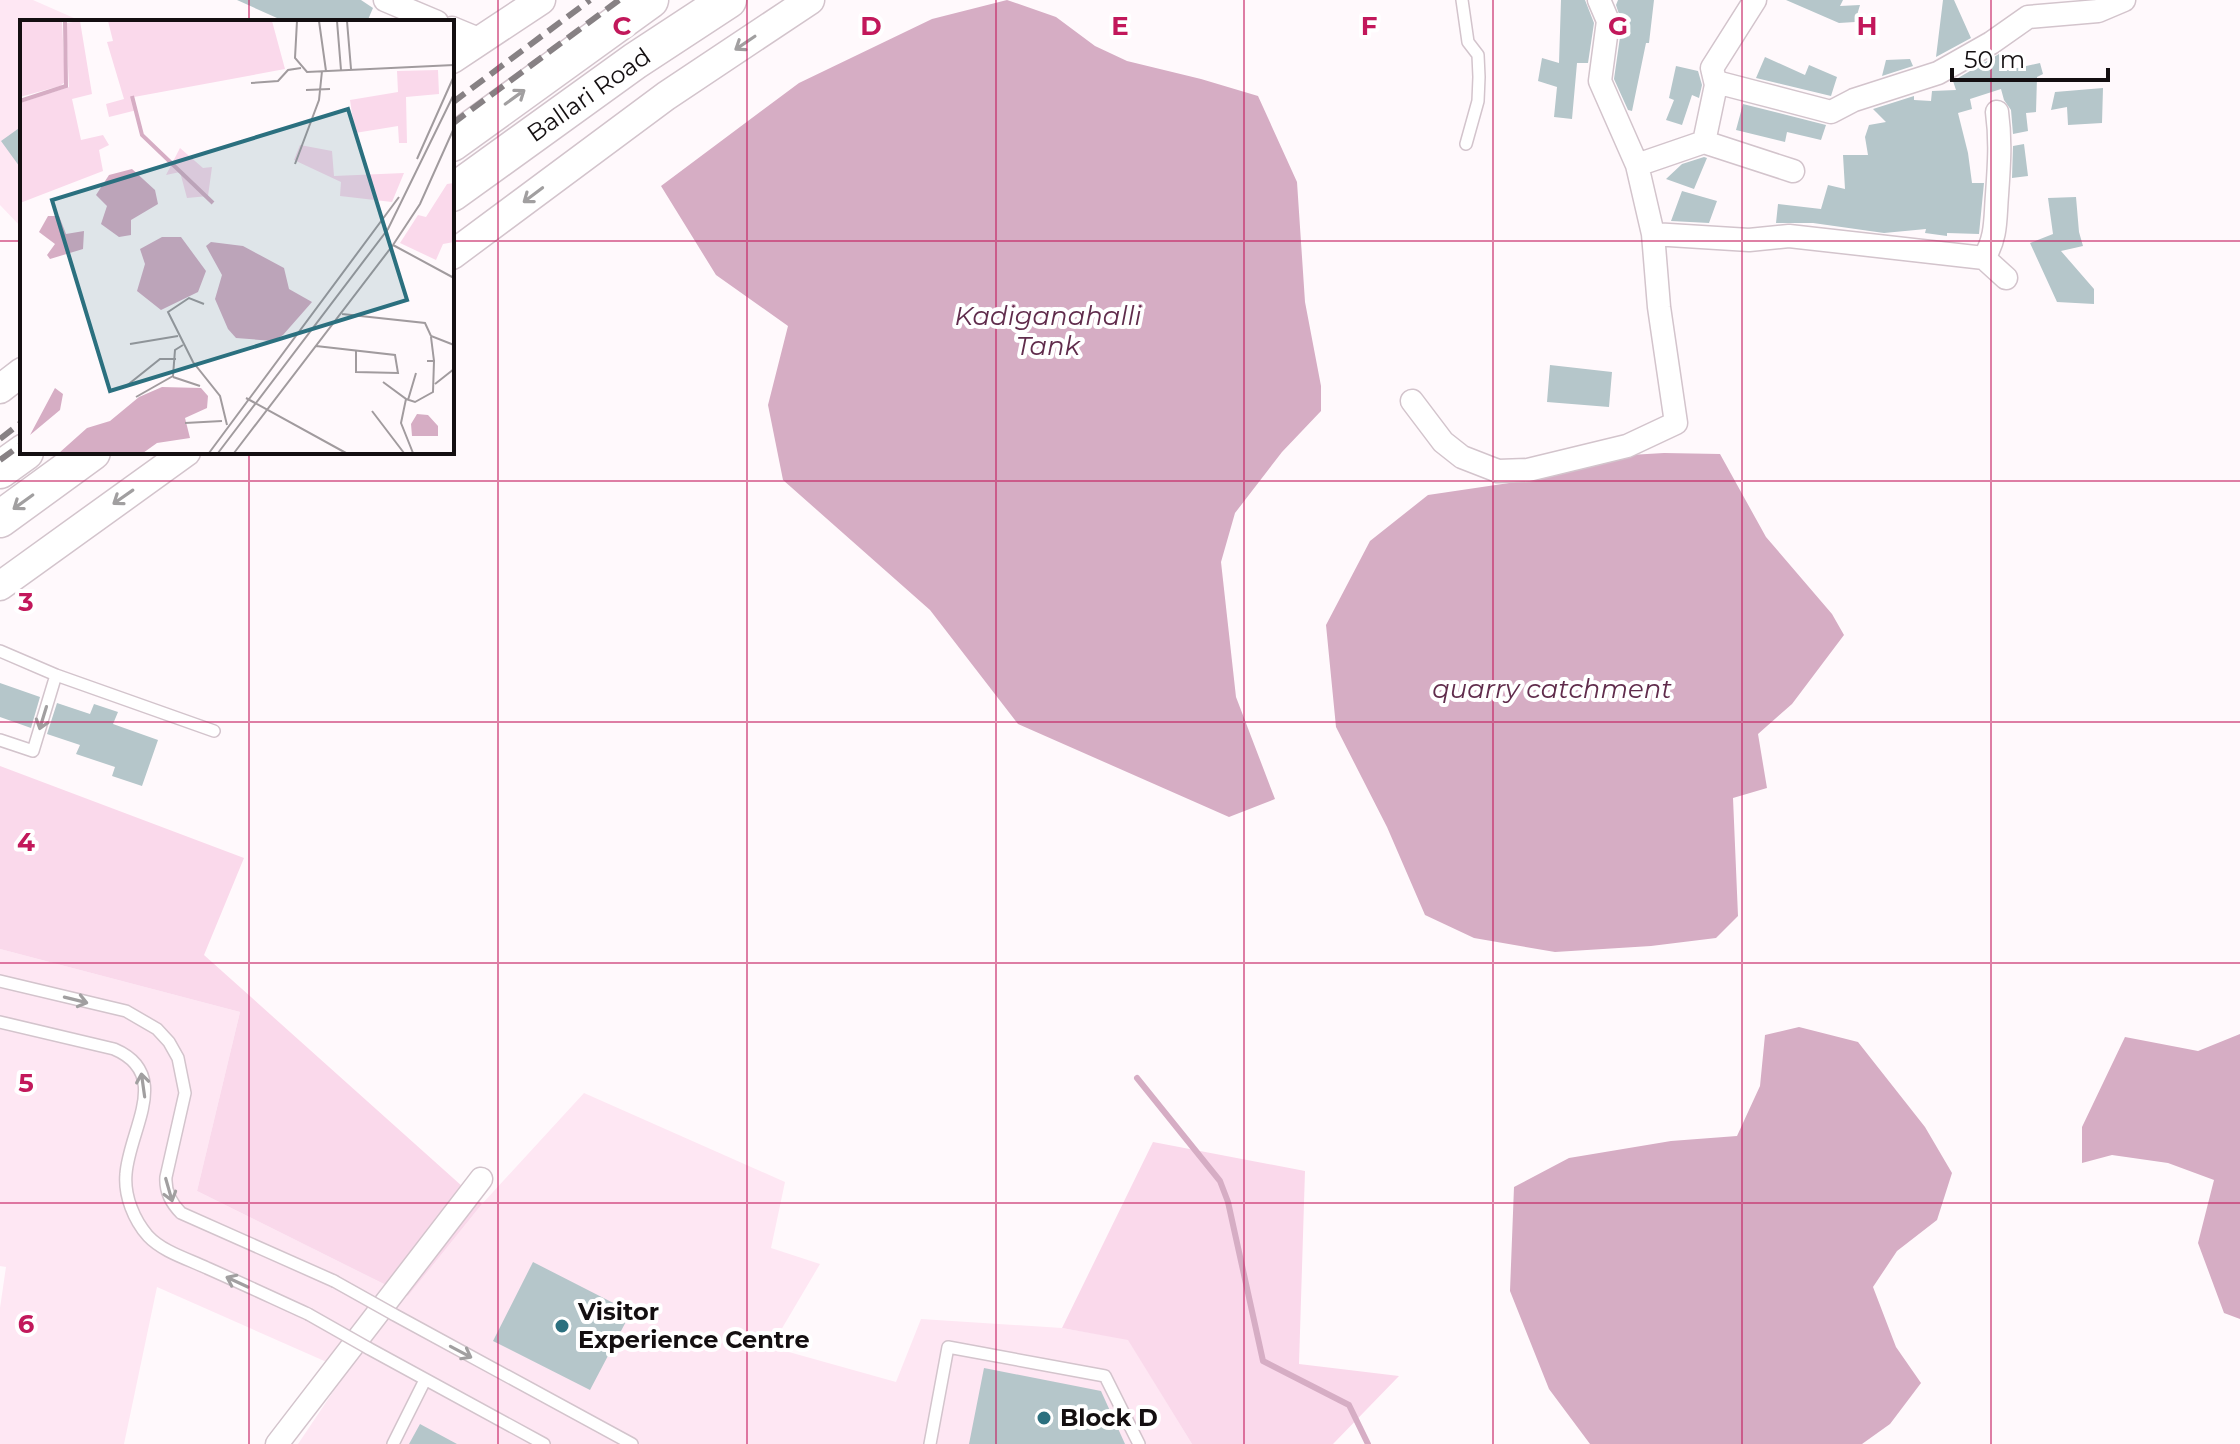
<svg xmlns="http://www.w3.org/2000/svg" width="2240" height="1444" font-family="Montserrat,sans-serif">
<rect width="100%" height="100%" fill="#fff9fc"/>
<path fill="#fee7f3" d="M0 0H33L83 22H22V228L0 205Z
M0 949 240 1012 197 1191 408 1296 482 1204 584 1093 785 1182 771 1248 820 1264 771 1347 896 1382 921 1319 1062 1328 1128 1339 1192 1444H298L347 1371 157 1287 124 1444H0V1308L6 1267 0 1266Z"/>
<path fill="#fad9eb" d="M0 766 244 858 204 955 482 1204 408 1296 197 1191 240 1012 0 949Z
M1153 1142 1305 1171 1299 1364 1399 1376 1333 1444H1192L1128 1340 1062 1328Z"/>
<path fill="#d6adc4" d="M1007 0 1056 17 1095 46 1127 61 1201 79 1258 96 1297 182 1305 302 1321 386V411L1282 452 1235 513 1221 562 1236 697 1275 799 1229 817 1018 724 930 610 783 480 768 405 788 326 716 275 661 186 799 83 932 19Z
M1664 453 1720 454 1766 537 1832 614 1844 635 1792 704 1758 734 1767 788 1733 798 1738 916 1716 938 1651 946 1555 952 1474 938 1425 915 1387 827 1336 727 1326 625 1370 541 1428 495 1530 480 1630 455Z
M1799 1027 1858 1042 1925 1127 1952 1173 1937 1220 1897 1251 1873 1287 1896 1347 1921 1383 1890 1424 1862 1444H1590L1549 1389 1510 1291 1514 1187 1569 1158 1671 1141 1737 1136 1760 1086 1765 1035Z
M2240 1034V1319L2224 1313 2198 1243 2214 1180 2168 1163 2112 1155 2082 1163V1127L2125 1037 2198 1051Z"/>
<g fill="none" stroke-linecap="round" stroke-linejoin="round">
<path stroke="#d6adc4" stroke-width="6" d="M1137 1078 1220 1181 1228 1202 1263 1361 1349 1405 1368 1444"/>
</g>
<path fill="#b5c6ca" d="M237 0H361L373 8 367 22H286Z
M1561 0H1585L1594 23 1588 63H1577L1572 119 1554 117 1557 87 1538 81 1542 58 1559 63Z
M1618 0H1654L1649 43H1646L1632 111 1628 110 1614 79 1622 23 1616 5Z
M1786 0H1843L1840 6 1860 5 1855 22 1839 23Z
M1943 0H1954L1971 38 1936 57Z
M1999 54 2004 71 2040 63 2043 74 2037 77 2036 112 2026 113 2028 131 2013 134 2011 110 2004 100 2001 89 1970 99 1972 109 1958 113 1968 153 1972 183H1984L1979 234 1947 233V236L1925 233 1926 229 1884 233 1813 223H1776L1778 204 1821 209 1828 185 1845 189 1843 155H1868L1865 137 1869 125 1886 122 1873 109 1914 96V100L1931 101 1932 91 1956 90 1953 81Z
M1765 57 1805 75 1809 65 1837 77 1831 96 1756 78Z
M1910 59 1913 66 1882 76 1886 60Z
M1676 66 1698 71 1702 85 1699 98 1692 95 1682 125 1666 120 1674 100 1669 98Z
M2103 88 2102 123 2068 125 2067 107 2051 110 2055 92Z
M1743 104 1826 125 1821 140 1787 132 1785 142 1736 130Z
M22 126V170L1 141Z
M2024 144 2028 176 2012 178 2013 146Z
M1704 157 1707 158 1694 189 1666 179 1682 164Z
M1682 191 1717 201 1709 223 1671 221Z
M2076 197 2079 232 2083 246 2061 251 2094 289V304L2057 302 2030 243 2053 234 2048 198Z
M1550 365 1612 372 1609 407 1547 402Z
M0 683 40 697 31 728 0 717Z
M57 703 90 714 94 704 118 712 113 724 158 740 142 786 112 776 115 767 76 754 80 745 47 734Z
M533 1262 631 1312 590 1390 493 1341Z
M984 1368 1101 1391 1125 1444H969Z
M420 1424 457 1444H409Z"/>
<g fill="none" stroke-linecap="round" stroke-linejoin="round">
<defs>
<path id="service" d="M1462 0 1468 42 1478 55 1479 77 1478 101 1466 144
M0 651 56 675 33 751 0 740
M56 675 214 731
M0 981 126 1011 157 1029 169 1042 178 1058 185 1093 166 1177C165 1191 171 1203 181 1213L334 1281
M0 1022 114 1049C173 1074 129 1130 126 1174 124 1196 134 1220 148 1236 163 1252 188 1259 207 1268 241 1283 275 1299 308 1314
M393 1314 632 1444
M368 1348 544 1444
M393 1444 425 1380
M930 1444 948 1347 1105 1376 1139 1444"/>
<path id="minor" d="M385 0 437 22
M452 28 481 40
M1716 82 1831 112 1854 100 1938 73 1991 43 2028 17 2098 11 2124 0
M1704 142 1793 171
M1637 165 1704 142 1716 85 1712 68 1755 0
M1653 234 1749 240 1789 236 1984 258 2006 278
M1984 258C1997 237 1995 219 1997 195 1999 166 2001 141 1997 112
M1412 401 1443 442 1462 457 1498 471 1528 470 1627 446 1676 423 1659 307 1653 234 1637 165 1600 81 1608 21 1599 0
M277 1444 481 1179"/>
<path id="tertiary" d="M452 59 541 0
M452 255 666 96 810 0
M0 389 22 372
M0 586 186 452"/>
<path id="trunk" d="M452 143 650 0
M452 193 635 61 728 0
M0 470 25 452
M0 519 92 452"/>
</defs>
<use href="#service" stroke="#d3c4cc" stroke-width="14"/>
<use href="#minor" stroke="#d3c4cc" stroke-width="25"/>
<use href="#tertiary" stroke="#d3c4cc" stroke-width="31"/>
<use href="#trunk" stroke="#d3c4cc" stroke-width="39"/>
<use href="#service" stroke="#fff" stroke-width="11"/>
<use href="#minor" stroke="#fff" stroke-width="22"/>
<use href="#tertiary" stroke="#fff" stroke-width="28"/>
<use href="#trunk" stroke="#fff" stroke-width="36"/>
<path stroke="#878184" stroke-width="6" stroke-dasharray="16 8" stroke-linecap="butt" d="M452 103 590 0
M452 124 619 0
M0 439 22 422
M0 460 22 444"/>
<defs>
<path id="service-bridge" d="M334 1281 393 1314
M308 1314 368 1348"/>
</defs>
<use href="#service-bridge" stroke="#d3c4cc" stroke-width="14" stroke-linecap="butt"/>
<use href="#service-bridge" stroke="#fff" stroke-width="11"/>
</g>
<defs><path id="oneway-shaft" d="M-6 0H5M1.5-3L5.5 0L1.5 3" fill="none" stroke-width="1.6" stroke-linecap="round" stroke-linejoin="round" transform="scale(2)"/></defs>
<g stroke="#a19fa0">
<use href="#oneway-shaft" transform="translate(745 43) rotate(146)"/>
<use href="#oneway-shaft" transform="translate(515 97) rotate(-36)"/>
<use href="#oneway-shaft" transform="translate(533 195) rotate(143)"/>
<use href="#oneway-shaft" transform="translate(123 497) rotate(145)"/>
<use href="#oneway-shaft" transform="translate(23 502) rotate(144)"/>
<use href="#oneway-shaft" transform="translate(43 718) rotate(107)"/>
<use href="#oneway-shaft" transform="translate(76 1000) rotate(14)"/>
<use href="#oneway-shaft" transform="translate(143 1085) rotate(-98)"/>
<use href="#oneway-shaft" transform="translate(169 1190) rotate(74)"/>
<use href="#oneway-shaft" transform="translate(237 1282) rotate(-155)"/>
<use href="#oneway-shaft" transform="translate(461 1352) rotate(28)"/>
</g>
<path fill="none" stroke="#c2185b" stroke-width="2" stroke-opacity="0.55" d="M249 0V22M498 0V1444M747 0V1444M996 0V1444M1244 0V1444M1493 0V1444M1742 0V1444M1991 0V1444M0 241H22M452 241H2240M249 452V1444M0 481H2240M0 722H2240M0 963H2240M0 1203H2240"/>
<g fill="#2b707f" stroke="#fff" stroke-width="3">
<circle cx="562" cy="1326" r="8"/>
<circle cx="1044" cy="1418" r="8"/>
</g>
<g text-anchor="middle" stroke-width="8" stroke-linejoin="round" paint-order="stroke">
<g font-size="24" fill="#140f11" stroke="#fff">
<text transform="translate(589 95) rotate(-35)" y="8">Ballari Road</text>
</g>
<g font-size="24" font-weight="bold" fill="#140f11" stroke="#fff" text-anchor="start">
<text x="578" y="1320">Visitor<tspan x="578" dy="28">Experience Centre</tspan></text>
<text x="1060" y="1426">Block D</text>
</g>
<g font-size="26" font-style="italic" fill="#602c4c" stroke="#fff">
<text x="1048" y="325">Kadiganahalli<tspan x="1048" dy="30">Tank</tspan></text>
<text x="1552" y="698">quarry catchment</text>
</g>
</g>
<g transform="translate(20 20)">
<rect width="434" height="434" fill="#fff9fc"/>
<path d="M0 1H42L45 62 40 66 0 77ZM60 1 72 74 52 79 61 120 83 115 89 125 79 130 83 151 0 183V83L49 67 46 3ZM88 1H252L265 49 114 77 117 90 89 97 86 84 104 79 87 22 93 21ZM418 50 419 74 386 77 387 123H379L378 106 335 113 330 80 378 72 377 51ZM280 125 312 131 314 156 384 153 372 182 320 176 321 162 274 140ZM160 128 183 148 192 147 188 176 167 178 160 152 146 155ZM434 163V222L423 224 416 240 380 223 398 195 406 197 427 164Z" fill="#fad9eb"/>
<path d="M112 149 135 170 138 184 111 200V215L99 217 81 204 87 186 76 175 89 155ZM28 196H39L46 214 64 211 63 229 30 239 27 235 35 224 19 212ZM142 217H161L186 251 178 272 141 290 117 271 125 244 120 229ZM191 222 223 226 264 248 269 269 292 282 263 315 253 321 216 318 208 309 195 279 202 255 186 226ZM142 367 181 368 188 376 187 388 165 398 170 418 137 423 123 433H39L67 408 90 401 119 377ZM35 368 43 374 40 390 10 415ZM397 394 408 395 418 406V416H392L391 404Z" fill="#d6adc4"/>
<path fill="none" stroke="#d6adc4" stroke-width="4" d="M112 76 122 115 193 183M0 81 46 66 45 1"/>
<path fill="none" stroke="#a19b9e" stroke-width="2" d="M277 1 275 38 287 52 434 45M299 1 306 51M317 1 321 50M327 1 331 49M231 63 258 61 268 50 281 48M286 70 310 69M397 139 434 56M275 144 299 80 302 51M373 225 434 258M184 284 169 278 148 292 173 342 200 376 207 405M322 294 405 303 411 316 434 325M411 317 414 341M110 324 158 316M296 326 375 335 378 353 336 352V331M153 357 180 366M363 362 386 379 381 403 393 433M415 364 434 349M105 367 140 339H156M116 377 153 356 155 330 163 325M226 378 326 433M386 379 395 382 413 372 414 341H407M388 380 396 353M352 391 384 433M165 403 202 401M189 433 379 177M198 433 368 209 434 74M214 433 373 225 400 184 434 108"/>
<path fill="#2b707f" fill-opacity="0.15" stroke="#2b707f" stroke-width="4" d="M328 89 387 280 90 371 32 180Z"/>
<rect width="434" height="434" fill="none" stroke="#140f11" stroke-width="4"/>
</g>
<g font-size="26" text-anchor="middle" font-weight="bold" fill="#c2185b" stroke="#fff" stroke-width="8" stroke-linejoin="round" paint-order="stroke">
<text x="622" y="35">C</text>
<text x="871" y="35">D</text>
<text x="1120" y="35">E</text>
<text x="1369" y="35">F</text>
<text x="1618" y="35">G</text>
<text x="1867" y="35">H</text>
<text x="26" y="611">3</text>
<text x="26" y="851">4</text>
<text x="26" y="1092">5</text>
<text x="26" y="1333">6</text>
</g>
<path d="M1952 68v12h156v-12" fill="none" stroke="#140f11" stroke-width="4"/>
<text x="1964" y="68" font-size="24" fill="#140f11" stroke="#ffffff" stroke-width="6" paint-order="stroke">50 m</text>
</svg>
